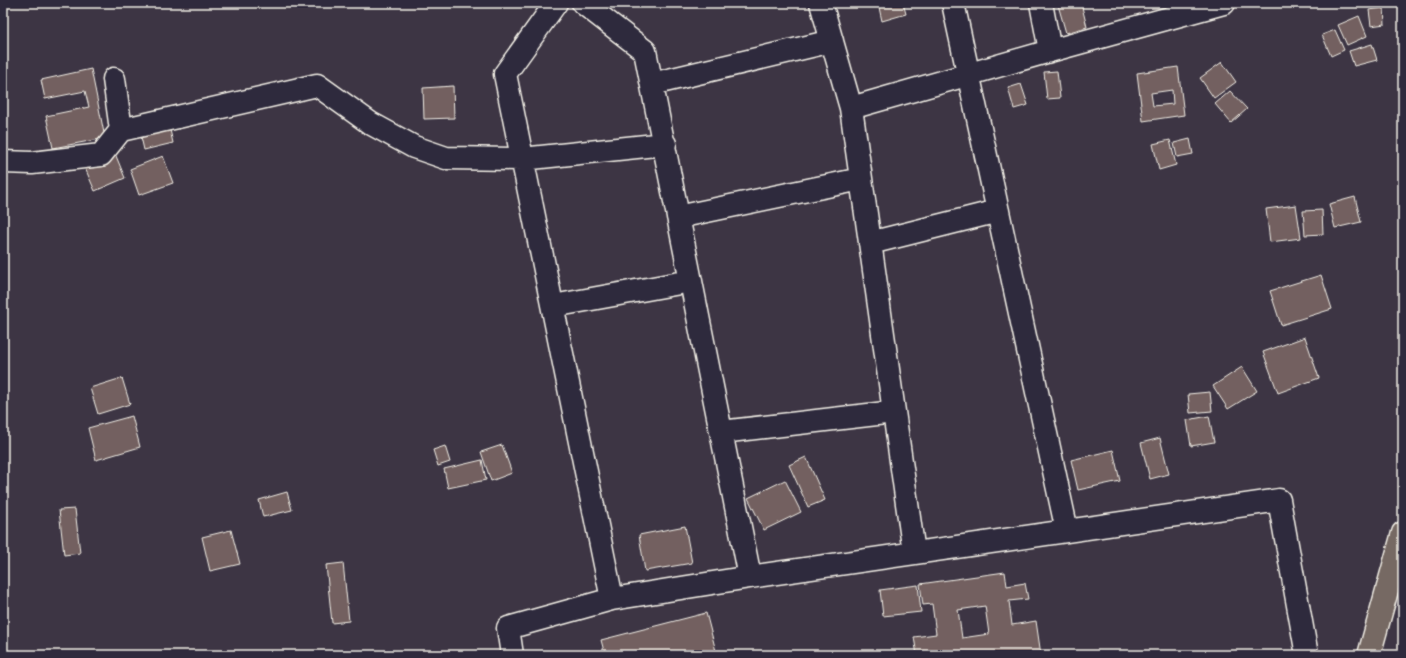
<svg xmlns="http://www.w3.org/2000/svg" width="1406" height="658" font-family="'Playpen Sans',sans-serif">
<rect width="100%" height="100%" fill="#3d3544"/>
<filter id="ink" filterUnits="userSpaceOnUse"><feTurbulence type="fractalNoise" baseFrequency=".025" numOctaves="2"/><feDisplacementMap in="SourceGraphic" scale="8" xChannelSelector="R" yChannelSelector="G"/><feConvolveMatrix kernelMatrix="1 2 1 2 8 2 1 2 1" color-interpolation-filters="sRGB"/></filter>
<g filter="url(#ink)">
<path fill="#736060" stroke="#f4f1e8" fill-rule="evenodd" d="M878 3H903L906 14 882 21Z
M1066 3H1081L1087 27 1066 33 1058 5Z
M1132 3H1155V4L1132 5Z
M1384 8 1385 24 1371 26 1369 10Z
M1359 16 1367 36 1347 45 1338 25Z
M1335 30 1344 50 1331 56 1322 35Z
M1372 44 1377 60 1354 66 1349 51Z
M1222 62 1236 82 1214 98 1200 78Z
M1178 67 1184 115 1143 121 1137 73ZM1172 90 1173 104 1153 106 1151 93Z
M91 69 105 138 53 148 46 116 89 107 85 91 45 99 41 80Z
M1057 71 1060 98 1047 99 1044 72Z
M1021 84 1028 105 1014 109 1008 88Z
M453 86 454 118 424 119 423 88Z
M1230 91 1247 109 1231 123 1215 104Z
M168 121 173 143 144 150 139 128Z
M1190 139 1193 154 1177 157 1174 143Z
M1170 140 1176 165 1159 170 1153 144Z
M116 156 125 178 95 191 85 168Z
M163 156 173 183 139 195 130 169Z
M1355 197 1361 222 1335 228 1329 204Z
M1296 205 1301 238 1270 242 1266 209Z
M1322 210 1323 234 1305 235 1303 211Z
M1321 275 1332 309 1281 325 1270 291Z
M1305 337 1319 378 1278 393 1263 352Z
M1242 367 1257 391 1228 409 1213 386Z
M122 378 130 404 98 414 90 388Z
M1210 392 1212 411 1190 413 1188 394Z
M132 416 140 447 96 460 88 428Z
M1209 416 1214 442 1191 446 1187 420Z
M1160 438 1169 474 1150 479 1141 443Z
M502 445 512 473 491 481 481 452Z
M445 446 450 462 438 466 433 450Z
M1113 450 1120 481 1078 490 1071 460Z
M806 457 825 500 808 507 789 465Z
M482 460 486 480 448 488 444 469Z
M785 480 801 512 764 530 748 498Z
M287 492 292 510 263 517 259 500Z
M75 509 80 553 64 555 59 510Z
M685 526 692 563 645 571 639 535Z
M231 530 240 564 210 571 202 537Z
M343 563 349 621 332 623 326 565Z
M1005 572 1007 586 1025 583 1028 599 1009 601 1012 625 1036 621 1041 655H917L914 637 936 634 932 604 923 605 920 584ZM985 606 989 634 962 638 958 610Z
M918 585 921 612 883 616 880 590Z
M706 613 717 655H605L601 640Z"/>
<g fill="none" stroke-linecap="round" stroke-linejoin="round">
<defs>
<path id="minor" d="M583 3 645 51 750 577 612 599
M821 3 851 108 914 553
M953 3 1067 531
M1050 51 1224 3
M114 79 121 130 317 85 370 123 414 147 446 158 522 159 665 144
M652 84 832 41
M851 108 1050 51 1041 3
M3 162 32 163 101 155 121 130
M678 217 861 179
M870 243 998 211
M553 306 691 281
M721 432 894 412
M750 577 1279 500 1307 655
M512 655 508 628 612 599 505 74 556 3"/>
<path id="major" d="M1369 655 1403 533"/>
</defs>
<use href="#minor" stroke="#f4f1e8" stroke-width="25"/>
<use href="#major" stroke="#f4f1e8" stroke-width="25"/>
<use href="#minor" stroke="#2f2a3d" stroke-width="22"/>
<use href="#major" stroke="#766964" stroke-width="22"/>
</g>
</g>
<rect width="1406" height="658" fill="none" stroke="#2f2a3d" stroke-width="16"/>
<rect x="8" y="8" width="1390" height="642" fill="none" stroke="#f4f1e8" stroke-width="1.5" filter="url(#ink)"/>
</svg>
